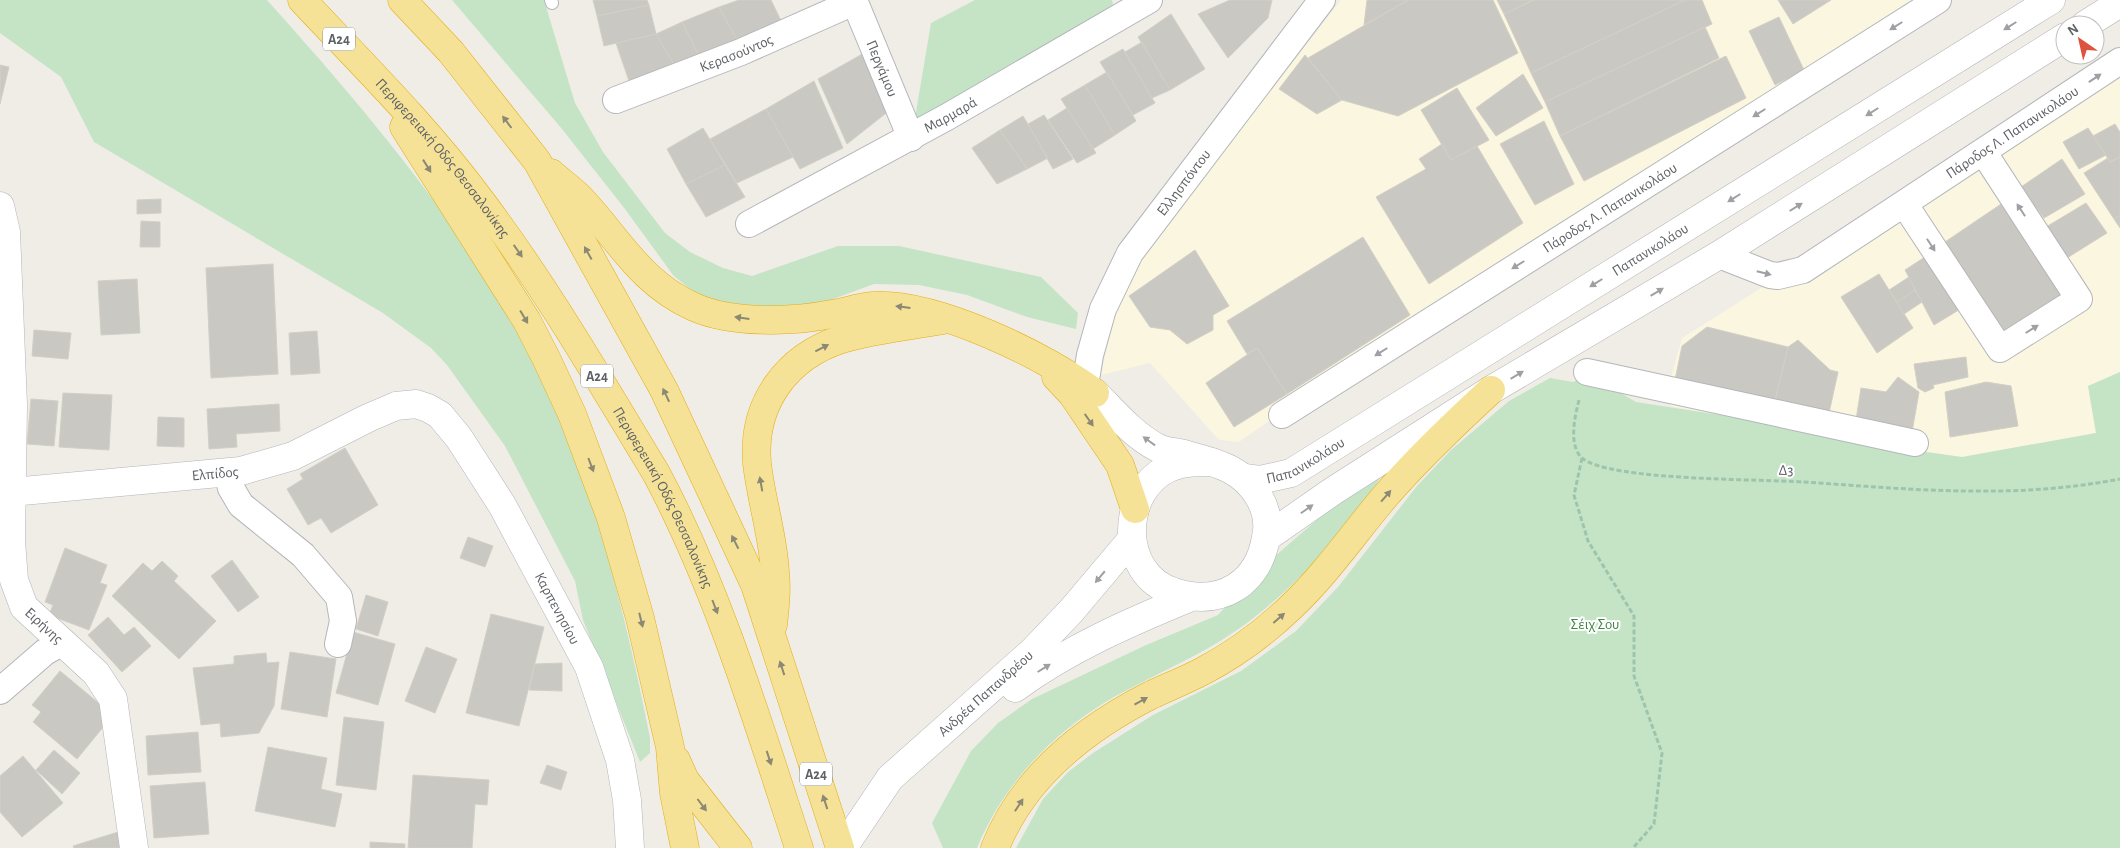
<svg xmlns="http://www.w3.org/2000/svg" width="2120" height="848" font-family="'Alegreya Sans',sans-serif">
<rect width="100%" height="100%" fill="#efede6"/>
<path fill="#fbf6df" d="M1341 0H1934L1279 414 1239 442 1219 440 1150 363 1101 375 1121 281Z
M2120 61V372L2088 386 2096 433 1962 457 1905 449 1671 406 1669 384 1682 338Z"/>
<path fill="#c5e4c6" d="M0 0H267C380 126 492 259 561 415 571 437 577 461 585 483 613 567 633 651 650 738V753L640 762 583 620 575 581 505 446 447 365 431 348 383 313 94 142 61 77 0 33Z
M452 0H544L575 103 603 152 665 233 690 252 723 268 752 276 838 246H899L1041 277 1078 313 1076 329 1027 317 967 295 919 285 874 284 825 302 748 309 698 296 673 275 625 209 562 129Z
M975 0H1112L1115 14 914 124 931 23Z
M2120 372V848H1016L1043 799 1068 772 1093 753 1153 715 1241 671 1296 631 1338 587 1417 486 1451 450 1509 401 1550 378 1573 382 1583 377 1614 389 1636 402 1740 418 1905 449 1962 457 2096 433 2088 386Z
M1381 477C1343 534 1293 591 1237 630 1198 657 1155 674 1114 697 1053 732 1004 783 977 848H943L932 823 971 751 998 723 1032 699 1144 646 1218 615 1259 570 1349 492 1374 478Z"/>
<path fill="#cac8c3" stroke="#d3cfc5" d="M593 0H647L649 5 597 16Z
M739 0H771L785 29 742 49 719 7Z
M1230 0H1272L1268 18 1228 58 1198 14Z
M1367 0H1408L1364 25Z
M1408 0H1493L1518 53 1398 116 1342 100 1308 58Z
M1497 0H1533L1504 14Z
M1534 0H1685L1531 73 1504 14Z
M1685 0H1702L1712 24 1545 102 1531 73Z
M1778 0H1831L1793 24Z
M649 5 656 34 604 46 597 16Z
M719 7 742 49 702 62 682 22Z
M1171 14 1205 69 1170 90 1138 37Z
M1779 17 1804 70 1775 85 1749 31Z
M682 22 702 62 676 68 656 34Z
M1705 27 1719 58 1560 136 1545 102Z
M656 34 676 68 631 87 616 43Z
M1142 42 1170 90 1152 98 1125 52Z
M1123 49 1155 103 1133 115 1100 62Z
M866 52 890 110 847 144 818 79Z
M1305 55 1342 100 1317 114 1279 89Z
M1726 56 1746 98 1584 181 1560 136Z
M0 65 9 67 0 104Z
M1107 72 1136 121 1115 135 1085 85Z
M1523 74 1543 108 1496 136 1476 108Z
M814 81 843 148 800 169 766 109Z
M1085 85 1115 135 1093 149 1061 99Z
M1457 88 1489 140 1451 160 1421 110Z
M1067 108 1096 153 1077 163 1048 120Z
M766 109 793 157 737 183 710 139Z
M1044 115 1073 159 1053 169 1028 124Z
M1023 116 1048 158 1027 169 1000 130Z
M1544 121 1574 184 1535 205 1500 144Z
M2115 124 2120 132V157L2110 162 2093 136Z
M703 128 725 165 686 184 667 149Z
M2088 128 2106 155 2079 169 2063 142Z
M1000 130 1027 169 997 184 972 148Z
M1442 144 1451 160 1477 146 1523 223 1429 284 1376 197 1426 169 1419 159Z
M2120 157V215L2114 219 2084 173 2108 158 2110 162Z
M2062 159 2085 194 2044 218 2021 187Z
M725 165 745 197 706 217 686 184Z
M161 199V213L137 214V200Z
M2007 200 2064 295 2002 333 1942 244Z
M2086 203 2107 233 2067 258 2046 227Z
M2120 215V228L2114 219Z
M141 221 160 222V247H140Z
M1363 237 1410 315 1287 394 1257 348 1247 354 1227 321Z
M1195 250 1229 306 1213 315V330L1187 344 1170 330 1150 327 1129 296Z
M1928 255 1962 308 1934 325 1905 270Z
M273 264 278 374 211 378 206 268Z
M1879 274 1913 328 1877 353 1841 297Z
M1909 277 1915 290 1897 302 1889 290Z
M137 279 140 333 101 335 98 281Z
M1915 290 1922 302 1904 314 1897 302Z
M1707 327 1788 347 1775 401 1675 380 1682 346Z
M34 330 71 333 68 359 32 356Z
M317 331 320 373 291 375 289 333Z
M1798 340 1830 370 1838 372 1829 413 1775 401 1788 347Z
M1257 348 1287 394 1234 427 1206 383Z
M1966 357 1968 377 1933 385 1934 388 1925 392 1918 388 1914 364Z
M1898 377 1919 392 1912 432 1856 420 1861 388 1886 392Z
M1986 382 2011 386 2018 426 1950 437 1945 392Z
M63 393 112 395 109 450 59 447Z
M31 399 58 401 54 446 27 444Z
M279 404 280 431 236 434 237 447 209 449 207 409Z
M158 417 184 418V447L157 446Z
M345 448 378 505 331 533 321 518 308 525 287 489 303 479 300 474Z
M468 537 493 546 485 567 460 558Z
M65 548 107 565 100 583 107 585 89 630 49 615 53 605 45 602Z
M232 560 259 597 238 612 211 576Z
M162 561 178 576 174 581 216 621 179 659 112 596 143 563 152 571Z
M366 595 388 602 378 636 356 629Z
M491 614 544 627 519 726 466 713Z
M108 617 124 635 134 627 151 646 122 672 88 635Z
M353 632 395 644 378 705 336 693Z
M426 647 457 659 435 713 405 701Z
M290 652 336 659 327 717 281 709Z
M266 653 267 663 279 662 274 706 259 733 221 737 220 723 201 725 193 668 234 664V656Z
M562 663V691L529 690 535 664Z
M60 671 113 715 77 759 33 722 41 712 32 705Z
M344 717 384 722 376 790 336 785Z
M198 732 201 772 148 775 146 736Z
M268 747 327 758 321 789 342 794 335 827 255 811Z
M54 750 80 773 62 794 36 770Z
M23 756 63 803 22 837 0 812V776Z
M547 765 567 772 561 790 540 783Z
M413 775 489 780 487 805 475 804 472 848H408Z
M205 782 209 834 154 838 150 786Z
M118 832 123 848H74L73 846Z
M370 842 405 844V848H370Z"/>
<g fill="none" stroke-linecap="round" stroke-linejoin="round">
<defs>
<path id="lane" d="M551 0 552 3"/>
<g id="street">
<path id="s1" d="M854 0 911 138"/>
<path id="s2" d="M616 100 741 52 854 2"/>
<path d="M1905 205 2000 349 2079 299 1984 153"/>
<path id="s3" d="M749 224 947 117 1149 0"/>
<path id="s4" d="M1719 255 1770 275 1778 276 1803 270 2120 61"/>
<path d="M1587 372 1915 443"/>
<path id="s5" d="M1085 386 1090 355 1103 309 1130 253 1322 0"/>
<path id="s6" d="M1282 415 1938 0"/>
<path d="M227 472 231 488 241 505 303 555 339 597 343 621 338 644"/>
<path d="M0 691 45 652 63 642"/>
</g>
<g id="secondary">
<path d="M2085 25 2120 3"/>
<path id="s7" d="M0 206 6 232 13 405 11 541 14 580 24 607 96 673 113 699 134 848"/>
<path d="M1095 393C1114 412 1134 436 1158 448 1164 451 1173 452 1180 453 1212 462 1241 466 1259 497 1266 509 1269 524 1266 537 1263 557 1253 576 1236 587 1217 599 1195 599 1174 592 1118 575 1119 489 1171 467 1185 462 1197 462 1212 462"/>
<path id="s8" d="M1244 478 1260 480 1291 473 2051 0"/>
<path id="s9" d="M0 493 241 471 293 456 368 418 396 406 416 404 428 408 440 415 459 438 502 505 589 667 620 760 627 800 630 848"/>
<path d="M1267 537 1333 491 1491 390 1719 255 2065 37"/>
<path d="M1015 688C1068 649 1130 622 1191 597"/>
<path id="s10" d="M843 848 890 778 1033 651 1072 610 1131 540"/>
</g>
<g id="highway">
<path id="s11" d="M302 0C362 64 425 126 478 197 544 284 599 379 656 473 718 589 758 723 799 848"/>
<path d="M402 0 451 52 537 161 664 390 755 585 840 848"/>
<path d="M404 127 527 321 547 360 572 414 611 518 640 618 670 747 674 793 685 848"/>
<path d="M551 173C561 182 571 189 580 198 618 238 640 283 694 307 732 324 792 322 832 314 846 312 859 307 873 306 935 302 1046 356 1095 393"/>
<path d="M1056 377 1072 394 1120 465 1135 509"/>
<path d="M773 625C775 607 777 590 775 572 773 535 761 500 757 463 752 404 786 357 842 339 874 329 910 326 943 320"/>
<path d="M676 760 685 780 738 848"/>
<path d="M995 848C1023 777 1086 728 1151 695 1168 687 1186 680 1203 671 1235 654 1265 632 1291 607 1325 575 1352 536 1382 500 1415 461 1453 425 1491 390"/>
</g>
</defs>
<use href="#lane" stroke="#b3b6ba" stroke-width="14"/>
<use href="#street" stroke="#b3b6ba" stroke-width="28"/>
<use href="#secondary" stroke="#b2b5ba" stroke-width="29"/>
<use href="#highway" stroke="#e4ad11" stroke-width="29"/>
<path stroke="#9ec5ac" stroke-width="3" stroke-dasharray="5 2.5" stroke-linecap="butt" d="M1579 400C1575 416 1568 445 1582 458 1609 481 1762 479 1803 482 1866 486 1929 492 1992 491 2035 491 2078 487 2120 479
M1582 458 1574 495 1588 541 1634 616V676L1662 753 1654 824 1633 848"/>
<use href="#lane" stroke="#fff" stroke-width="12"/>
<use href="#street" stroke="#fff" stroke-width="26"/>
<use href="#secondary" stroke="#fff" stroke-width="28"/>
<use href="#highway" stroke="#f5e297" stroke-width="28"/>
</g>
<defs><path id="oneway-solid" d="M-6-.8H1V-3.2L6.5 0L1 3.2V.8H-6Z" transform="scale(1.25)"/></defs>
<g fill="#9ea0a3">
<use href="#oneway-solid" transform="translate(1896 26) rotate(148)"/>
<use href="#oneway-solid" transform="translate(2010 26) rotate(148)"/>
<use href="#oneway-solid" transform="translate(2095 78) rotate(-34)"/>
<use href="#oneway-solid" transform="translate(1872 112) rotate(148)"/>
<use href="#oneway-solid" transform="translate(1759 113) rotate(148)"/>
<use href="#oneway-solid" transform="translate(1734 198) rotate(148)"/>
<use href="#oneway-solid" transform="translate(1796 207) rotate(-32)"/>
<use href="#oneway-solid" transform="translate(2021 210) rotate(-123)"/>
<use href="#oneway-solid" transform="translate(1931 245) rotate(57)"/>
<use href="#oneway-solid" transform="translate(1518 265) rotate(148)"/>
<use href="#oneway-solid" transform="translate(1764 273) rotate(14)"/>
<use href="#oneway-solid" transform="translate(1596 283) rotate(148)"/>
<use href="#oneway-solid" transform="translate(1657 292) rotate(-31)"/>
<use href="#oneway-solid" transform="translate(2032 329) rotate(-32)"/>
<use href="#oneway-solid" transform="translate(1381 352) rotate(148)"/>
<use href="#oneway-solid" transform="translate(1517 375) rotate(-31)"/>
<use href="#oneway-solid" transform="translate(1149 441) rotate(-144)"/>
<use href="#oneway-solid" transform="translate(1307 509) rotate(-35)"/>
<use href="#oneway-solid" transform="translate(1100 577) rotate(130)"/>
<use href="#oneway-solid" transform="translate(1044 668) rotate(-32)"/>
</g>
<g fill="#8b8874">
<use href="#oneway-solid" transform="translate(507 122) rotate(-127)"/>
<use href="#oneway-solid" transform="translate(427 166) rotate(58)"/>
<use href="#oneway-solid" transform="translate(518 251) rotate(55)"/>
<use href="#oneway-solid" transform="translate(588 253) rotate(-119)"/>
<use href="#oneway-solid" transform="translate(903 307) rotate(-173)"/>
<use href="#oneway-solid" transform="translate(524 317) rotate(59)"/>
<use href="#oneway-solid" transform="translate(742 318) rotate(-172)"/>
<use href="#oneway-solid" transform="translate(822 348) rotate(-27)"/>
<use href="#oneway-solid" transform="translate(666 395) rotate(-115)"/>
<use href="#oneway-solid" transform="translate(1089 420) rotate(55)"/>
<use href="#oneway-solid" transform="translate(591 465) rotate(69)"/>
<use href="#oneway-solid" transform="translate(761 484) rotate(-100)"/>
<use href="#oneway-solid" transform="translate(1386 496) rotate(-49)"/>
<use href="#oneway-solid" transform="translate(735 542) rotate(-117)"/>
<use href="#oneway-solid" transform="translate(715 607) rotate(69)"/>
<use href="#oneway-solid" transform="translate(1279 618) rotate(-41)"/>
<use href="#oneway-solid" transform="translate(641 620) rotate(76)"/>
<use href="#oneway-solid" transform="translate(782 668) rotate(-108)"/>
<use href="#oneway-solid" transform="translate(1141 701) rotate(-29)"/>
<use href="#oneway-solid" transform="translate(769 758) rotate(72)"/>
<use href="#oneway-solid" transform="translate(825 802) rotate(-108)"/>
<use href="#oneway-solid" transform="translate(702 805) rotate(53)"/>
<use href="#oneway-solid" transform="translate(1019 805) rotate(-57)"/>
</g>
<g text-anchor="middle" stroke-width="4" stroke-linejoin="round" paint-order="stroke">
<g fill="#fff" stroke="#8e9093" stroke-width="1">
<rect x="323" y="27.5" width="32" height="23" rx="4"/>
<rect x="581" y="364.5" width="32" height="23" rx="4"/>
<rect x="800" y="762.5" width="32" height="23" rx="4"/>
</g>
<g font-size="14" font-weight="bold" fill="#5e6165">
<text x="339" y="44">Α24</text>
<text x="597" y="381">Α24</text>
<text x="816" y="779">Α24</text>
</g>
<g font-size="15" fill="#5e6165" stroke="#fff">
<text dy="5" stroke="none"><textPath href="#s2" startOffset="129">Κερασούντος</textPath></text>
<text dy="5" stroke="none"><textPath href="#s1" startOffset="74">Περγάμου</textPath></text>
<text dy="5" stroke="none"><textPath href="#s3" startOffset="229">Μαρμαρά</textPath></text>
<text dy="5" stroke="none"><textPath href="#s4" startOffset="339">Πάροδος Λ. Παπανικολάου</textPath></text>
<text dy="5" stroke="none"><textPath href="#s11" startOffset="212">Περιφερειακή Οδός Θεσσαλονίκης</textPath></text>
<text dy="5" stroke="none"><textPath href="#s5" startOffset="230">Ελλησπόντου</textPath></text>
<text dy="5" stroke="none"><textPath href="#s6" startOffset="388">Πάροδος Λ. Παπανικολάου</textPath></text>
<text dy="5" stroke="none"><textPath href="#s8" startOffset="471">Παπανικολάου</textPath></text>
<text dy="5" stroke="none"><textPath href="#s8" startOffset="66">Παπανικολάου</textPath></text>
<text transform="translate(1786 470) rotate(1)" y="5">Δ3</text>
<text dy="5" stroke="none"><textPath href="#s9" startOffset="216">Ελπίδος</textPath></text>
<text dy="5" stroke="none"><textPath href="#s11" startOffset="618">Περιφερειακή Οδός Θεσσαλονίκης</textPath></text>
<text dy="5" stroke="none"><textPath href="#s9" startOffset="684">Καρπενησίου</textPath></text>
<text dy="5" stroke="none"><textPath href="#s7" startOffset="431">Ειρήνης</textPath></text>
<text dy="5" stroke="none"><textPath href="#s10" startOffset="212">Ανδρέα Παπανδρέου</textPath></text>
</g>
<g font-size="15" fill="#3d8544" stroke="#fff">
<text x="1595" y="629">Σέιχ Σου</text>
</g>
</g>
<g transform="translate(2080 40) rotate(326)"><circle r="24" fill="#ffffff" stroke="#bfc0c1"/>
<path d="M0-4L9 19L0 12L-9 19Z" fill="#dd533e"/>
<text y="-8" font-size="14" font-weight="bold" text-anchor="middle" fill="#5e6165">N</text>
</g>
</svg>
